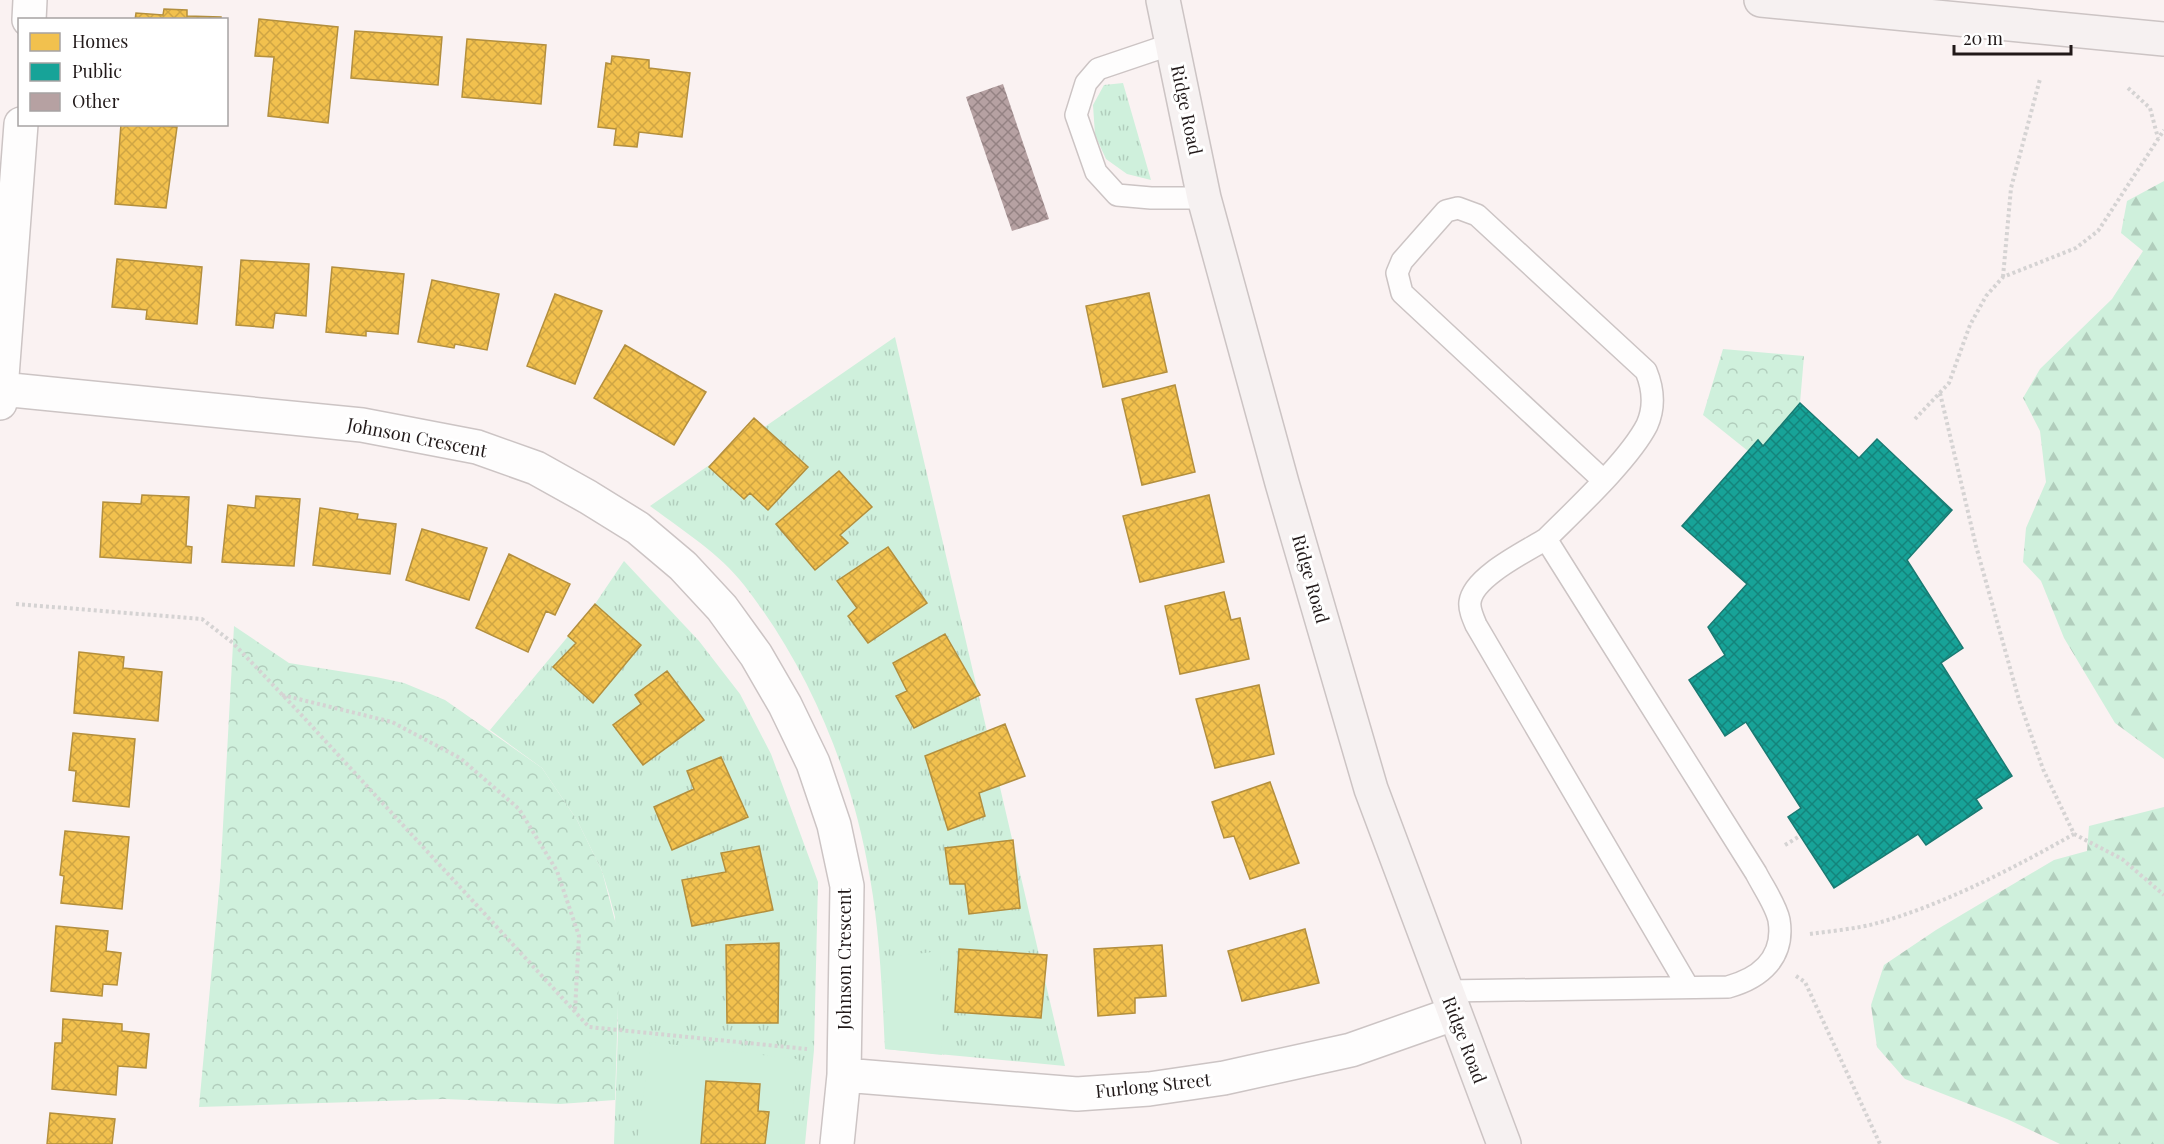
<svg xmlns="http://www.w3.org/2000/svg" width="2164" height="1144" font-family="'Playfair Display',serif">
<defs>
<pattern id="grass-tufts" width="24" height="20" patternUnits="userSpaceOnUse" patternTransform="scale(1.5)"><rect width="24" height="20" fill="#cff0dc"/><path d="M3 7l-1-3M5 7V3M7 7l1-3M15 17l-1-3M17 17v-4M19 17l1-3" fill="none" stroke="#b1cdbc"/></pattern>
<pattern id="forest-firs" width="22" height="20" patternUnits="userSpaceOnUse" patternTransform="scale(1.5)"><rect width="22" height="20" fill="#cff0dc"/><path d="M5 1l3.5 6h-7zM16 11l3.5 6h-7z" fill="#b1cdbc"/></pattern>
<pattern id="park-crowns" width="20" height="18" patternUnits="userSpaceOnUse" patternTransform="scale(1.5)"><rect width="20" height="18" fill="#cff0dc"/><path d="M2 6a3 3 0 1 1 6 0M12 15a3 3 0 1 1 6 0" fill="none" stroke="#b1cdbc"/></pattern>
<pattern id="homes-cross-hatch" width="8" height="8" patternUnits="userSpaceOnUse" patternTransform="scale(1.5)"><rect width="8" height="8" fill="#f2c14e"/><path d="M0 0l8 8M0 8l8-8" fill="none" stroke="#cfa544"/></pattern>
<pattern id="public-cross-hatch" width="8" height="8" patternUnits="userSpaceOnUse" patternTransform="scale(1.5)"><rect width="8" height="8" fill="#17a398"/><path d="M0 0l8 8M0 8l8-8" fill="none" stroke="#14847b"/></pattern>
<pattern id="building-cross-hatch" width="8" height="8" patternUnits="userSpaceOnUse" patternTransform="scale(1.5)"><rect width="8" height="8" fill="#b6a1a2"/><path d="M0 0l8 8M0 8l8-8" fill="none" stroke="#948283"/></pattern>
</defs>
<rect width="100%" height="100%" fill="#faf2f2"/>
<path fill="url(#grass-tufts)" d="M1123 83 1151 180 1127 174 1106 159 1095 135 1093 105 1104 85Z
M895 337 1065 1066 885 1049C882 992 880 934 870 878 853 774 809 668 744 585 719 553 682 530 650 506Z
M624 561 699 641 740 694 771 754 818 882 814 1050 805 1144H614L618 1030 615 917 609 894 602 871 577 820 542 768 490 730 595 604Z"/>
<path fill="url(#forest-firs)" d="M2164 181V759L2115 723 2064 638 2041 581 2023 562 2026 528 2046 482 2040 431 2023 398 2040 369 2112 299 2143 251 2121 233 2127 201Z
M2164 807V1144H2060L2007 1119 1905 1079 1877 1047 1871 1005 1884 965 1936 930 2054 860 2087 851 2089 826Z"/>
<path fill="url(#park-crowns)" d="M1723 349 1804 356 1800 403 1763 446 1758 441 1748 451 1703 415Z
M234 626 289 663 376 677 404 683 445 700 542 768 577 820 602 871 620 940 615 1100 560 1104 444 1099 199 1107 220 880Z"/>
<path fill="#cff0dc" d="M940 951 942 1055 885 1049 884 958Z
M651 1042 797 1059 790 1144H653L637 1142Z"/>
<path fill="url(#homes-cross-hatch)" stroke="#b38f3e" stroke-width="1.5" d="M164 9 187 10V16L221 17V20H135L136 13 163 15Z
M259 19 338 27 328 123 268 116 274 57 255 56Z
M355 31 442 37 438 85 351 78Z
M467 39 546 45 541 104 462 97Z
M612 56 649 60V68L690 73 682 137 639 132 637 147 614 145 616 129 598 127 606 63 611 64Z
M121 124 177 127 166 208 115 204Z
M117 259 202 267 197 324 146 319 147 310 112 307Z
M241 260 309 264 306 316 275 313 273 328 236 325Z
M332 267 404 274 398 334 366 331V336L326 332Z
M432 280 499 294 487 350 455 344 454 348 418 342Z
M1149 293 1167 372 1103 387 1086 306Z
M555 294 602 311 575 384 527 366Z
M625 345 706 392 674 445 594 398Z
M1175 385 1195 472 1142 485 1122 399Z
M754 418 808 467 768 510 750 493 744 499 709 467Z
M839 471 872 507 840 535 848 543 815 570 776 524Z
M142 495 189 497 186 546 192 547 191 563 100 557 103 502 141 504Z
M1209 495 1224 562 1140 582 1123 516Z
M256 496 300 499 294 566 222 562 228 505 255 508Z
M320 508 358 514 357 519 396 524 390 574 313 565Z
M422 529 487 548 469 600 406 580Z
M888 547 927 603 868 643 848 616 857 608 837 581Z
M509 554 570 584 555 615 546 611 528 652 476 628Z
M1224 592 1231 620 1240 618 1249 659 1180 674 1165 606Z
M595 604 641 645 593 703 553 667 576 643 568 636Z
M945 634 980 695 914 728 896 696 907 691 893 663Z
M79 652 124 657 123 668 162 672 158 721 74 713Z
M667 671 704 720 643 765 613 725 641 704 635 695Z
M1259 685 1274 754 1215 768 1196 699Z
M1005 724 1025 776 979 793 985 816 948 830 925 756Z
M73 733 135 739 129 807 73 801 76 771 69 770Z
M721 757 748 817 672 850 654 807 694 789 687 771Z
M1270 782 1299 863 1250 879 1234 836 1224 838 1212 802Z
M65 831 129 837 122 909 61 903 64 876 60 875Z
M1013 840 1020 908 969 914 965 884H950L945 848Z
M759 846 773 910 692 926 682 880 726 872 721 853Z
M56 926 108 931 106 951 121 953 117 985 103 984 102 996 51 991Z
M1305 929 1319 983 1242 1001 1228 951Z
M779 943 778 1023H727L726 945Z
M1162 945 1166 996 1135 998V1013L1098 1016 1094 949Z
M959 949 1047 955 1041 1018 955 1012Z
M63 1019 122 1024V1031L149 1034 146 1068 118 1066 116 1095 52 1089 55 1043H62Z
M706 1081 760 1084 758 1111 769 1112 765 1144H701Z
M50 1113 115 1119 112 1144H47Z"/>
<path fill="url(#public-cross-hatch)" stroke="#1a7a72" stroke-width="1.5" d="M1800 403 1859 458 1877 439 1952 510 1907 560 1963 648 1941 663 2012 776 1976 799 1982 808 1926 845 1918 834 1834 888 1788 817 1801 808 1746 722 1725 736 1689 680 1725 655 1708 627 1747 584 1682 526 1758 440 1763 446Z"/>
<path fill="url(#building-cross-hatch)" d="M1003 84 1049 219 1012 231 966 97Z"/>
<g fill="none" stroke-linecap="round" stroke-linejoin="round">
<defs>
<path id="lane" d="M1172 44 1098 69 1086 83 1076 115 1096 172 1117 195 1151 198H1204
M1546 539C1575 510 1629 460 1647 425 1655 407 1653 388 1646 371L1477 215 1458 208 1446 211 1402 261 1397 273 1402 293 1603 480
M1446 991 1728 987C1761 978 1785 957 1779 920 1776 905 1763 887 1756 873L1546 539C1525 552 1473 577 1470 602 1469 609 1473 618 1476 625L1688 987"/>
<path id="street" d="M29 20 30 0
M1 389 362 425 477 447 536 468 588 497 638 528 683 566 722 608 756 655 785 705 813 763 834 825 847 886 844 1075 837 1144
M0 403 21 124
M844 1075 1077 1094 1149 1089 1224 1078 1351 1050 1453 1014"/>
<path id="secondary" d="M1163 0 1204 198 1282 483 1371 789 1504 1144
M1761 0 2164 39"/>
</defs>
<use href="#lane" stroke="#ccc4c4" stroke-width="24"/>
<use href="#street" stroke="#ccc4c4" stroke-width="36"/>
<use href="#secondary" stroke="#ccc4c4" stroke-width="36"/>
<path stroke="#d5d3d3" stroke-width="4" stroke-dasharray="3 3" stroke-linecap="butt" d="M2128 88 2150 108 2158 138
M2003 277 2011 188 2040 79
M1940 393 1976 546 2019 700 2043 769 2074 834 2122 859 2164 895
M1915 419 1949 383 1970 325 1986 296 2003 277 2076 248 2098 231 2164 130
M16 604 202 619 233 643 295 708 589 1027 807 1049
M282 695 392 722 460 758 519 809 557 871 579 936 575 1011
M1785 845 1800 836
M1810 934C1831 931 1854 929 1874 924 1941 906 2014 868 2074 834
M1796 976 1805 982 1880 1144"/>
<use href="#lane" stroke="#fefdfd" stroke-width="21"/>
<use href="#street" stroke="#fefdfd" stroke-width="33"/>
<use href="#secondary" stroke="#f6f1f1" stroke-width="33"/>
</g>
<g text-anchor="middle" stroke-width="6" stroke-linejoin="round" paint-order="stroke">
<g font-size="18" fill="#211919" stroke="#fff">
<text transform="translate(1186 110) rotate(78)" y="6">Ridge Road</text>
<text transform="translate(417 438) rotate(11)" y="6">Johnson Crescent</text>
<text transform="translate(1310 579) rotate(74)" y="6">Ridge Road</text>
<text transform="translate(845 959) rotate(-90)" y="6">Johnson Crescent</text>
<text transform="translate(1464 1040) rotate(69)" y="6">Ridge Road</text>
<text transform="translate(1153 1086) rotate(-6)" y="6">Furlong Street</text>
</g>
</g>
<rect x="18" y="18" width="210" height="108" fill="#ffffff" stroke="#a6a3a3" stroke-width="1.5"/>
<rect x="30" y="33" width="30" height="18" fill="#f2c14e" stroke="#a6a3a3" stroke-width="1.5"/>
<text x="72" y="48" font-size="18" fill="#211919">Homes</text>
<rect x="30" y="63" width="30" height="18" fill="#17a398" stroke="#a6a3a3" stroke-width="1.5"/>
<text x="72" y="78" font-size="18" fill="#211919">Public</text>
<rect x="30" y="93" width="30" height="18" fill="#b6a1a2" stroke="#a6a3a3" stroke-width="1.5"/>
<text x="72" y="108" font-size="18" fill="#211919">Other</text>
<path d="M1954 45v9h117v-9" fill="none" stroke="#211919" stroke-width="3"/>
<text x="1963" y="45" font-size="18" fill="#211919" stroke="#ffffff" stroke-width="4.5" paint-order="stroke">20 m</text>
</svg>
